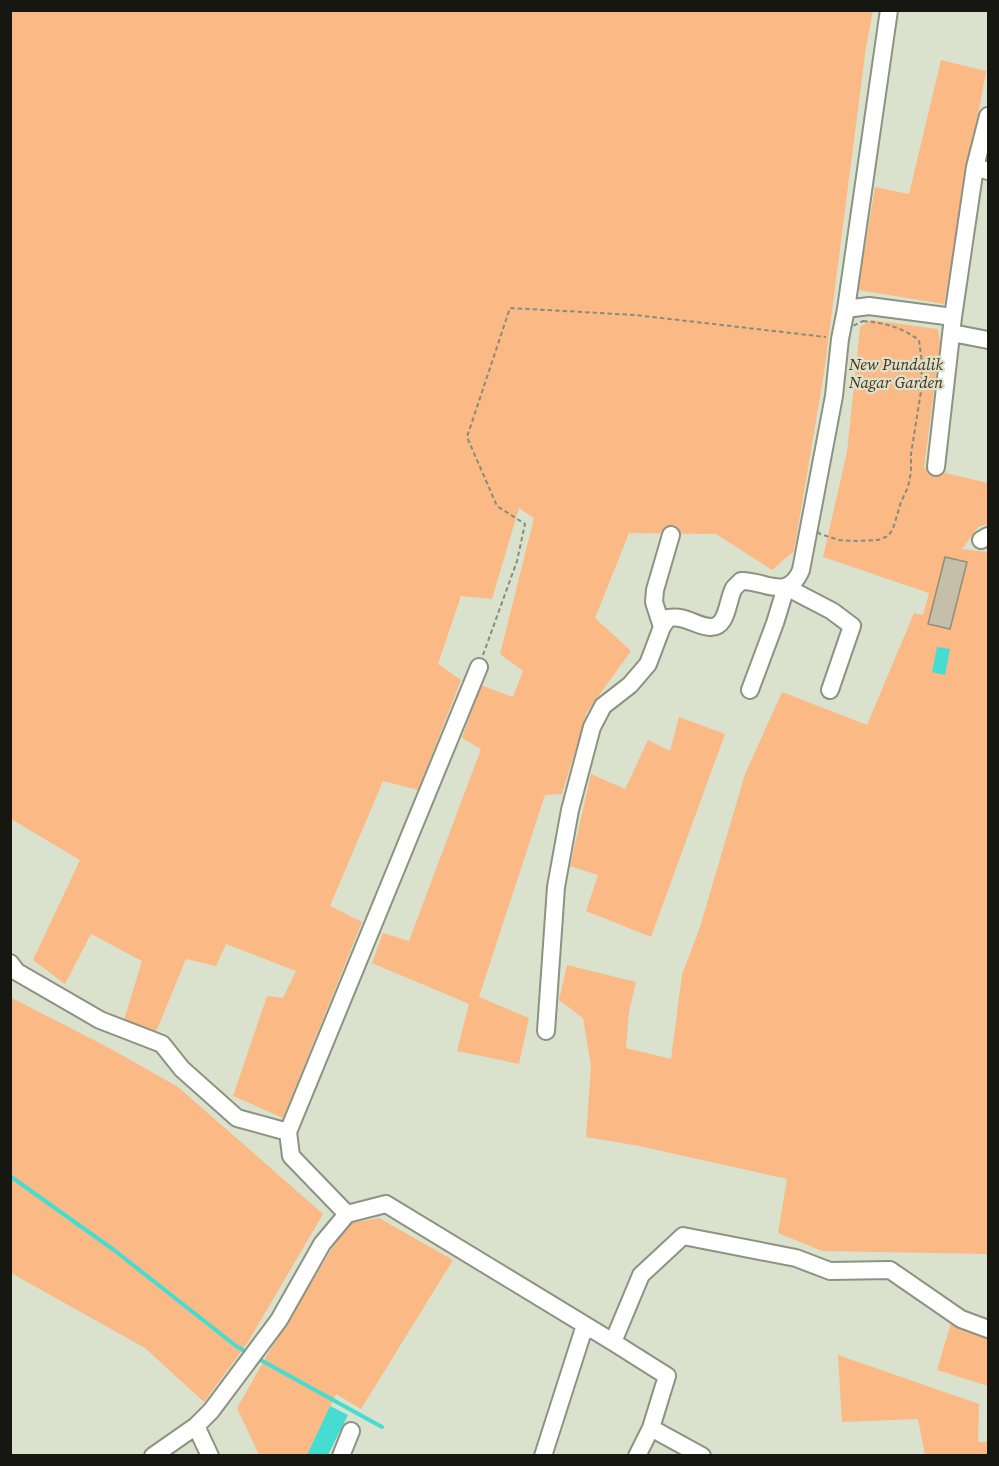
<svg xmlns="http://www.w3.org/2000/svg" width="999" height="1466" font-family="'Source Serif 4',serif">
<rect width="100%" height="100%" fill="#dae2cd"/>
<path fill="#fbb985" d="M11 11H873L866 47 824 373 794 551 772 570 716 534 629 533 595 618 631 651 587 712 562 794 545 795 479 997 529 1018 519 1064 457 1051 469 1004 372 963 383 933 409 941 481 749 462 738 480 685 513 697 523 671 500 654 534 518 519 508 492 599 461 596 438 664 461 680 418 790 383 781 330 906 362 922 283 1118 233 1096 267 996 283 998 296 971 226 944 216 966 186 959 156 1032 124 1020 142 961 91 934 65 984 33 960 80 860 11 819Z
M941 60 986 71 944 304 858 290 875 187 909 194Z
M871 320 938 329 940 343 924 468 988 483V524L978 527 962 549 988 552V1254L822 1251 778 1233 787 1179 639 1146 586 1137 591 1066 583 1018 559 1000 567 965 636 982 629 1012 626 1048 671 1059 682 975 700 927 745 774 782 692 867 725 914 613 923 615 929 593 823 557 847 452 860 327Z
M679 717 725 734 651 937 586 911 598 875 570 866 591 774 625 789 648 740 670 751Z
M10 997 113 1050 178 1087 323 1214 248 1342 204 1402 145 1348 11 1273Z
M379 1218 453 1260 361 1409 336 1394 307 1455H259L237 1408 269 1352 347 1224Z
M951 1323 988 1338V1386L937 1370Z
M838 1355 979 1404 978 1442H988V1455H925L918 1419 842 1422Z"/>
<path fill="#45dcd2" d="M937 647 950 649 945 675 932 672Z
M330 1406 348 1415 328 1455H307Z"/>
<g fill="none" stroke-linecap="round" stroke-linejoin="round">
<path stroke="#45dcd2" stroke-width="4" d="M10 1176 114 1250 236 1346 248 1353
M257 1358 382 1427"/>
</g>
<path fill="#c5bea9" stroke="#938d79" stroke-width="1.5" d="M945 557 967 562 950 629 928 624Z"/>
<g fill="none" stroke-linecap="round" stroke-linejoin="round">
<defs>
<path id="minor" d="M975 167 988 116
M846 309 889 10
M952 333 988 340
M936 467 953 317
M981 540 988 536
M662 627 654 602 655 590 671 535
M750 690 775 623 786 587 832 611 852 626 830 690
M10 963 17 972 100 1020 162 1044 182 1069 237 1118 288 1132 291 1156 347 1214 386 1204 613 1342 667 1376 651 1428 637 1456
M546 1031 556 887 570 810 592 727 603 706 630 685 648 664 662 627 668 618C686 615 695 626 710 627 728 628 727 600 734 588 736 586 738 584 741 581 764 580 788 602 801 570L834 396 840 339 846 309 869 306 953 317 975 167 988 171
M288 1132 479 667
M613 1342 641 1275 683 1236 796 1258 830 1271 890 1270 961 1319 988 1329
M196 1426 210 1456
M651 1428 702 1456
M153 1456 196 1426 211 1411 279 1320 322 1244 347 1214
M341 1456 351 1431
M543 1456 585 1325"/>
</defs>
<use href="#minor" stroke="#8c9380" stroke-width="20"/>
<path stroke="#868c7d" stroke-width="2" stroke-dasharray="4.5 3" stroke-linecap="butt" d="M863 321C885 323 901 327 919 340L922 363 921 391 911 454V472L908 487 901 502 893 529 888 536 878 540 857 541 839 540 820 534 815 529 824 461 835 417 849 328Z
M483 655 517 561 525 524 497 506 467 437 510 308 635 315 826 337"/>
<use href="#minor" stroke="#fff" stroke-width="16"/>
</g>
<g text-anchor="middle" stroke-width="4.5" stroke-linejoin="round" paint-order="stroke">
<g font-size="16" font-style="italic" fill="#4f2f14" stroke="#dae2cd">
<text x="896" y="370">New Pundalik<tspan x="896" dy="18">Nagar Garden</tspan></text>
</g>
</g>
<rect width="999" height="1466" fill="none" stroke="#151710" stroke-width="24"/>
</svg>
